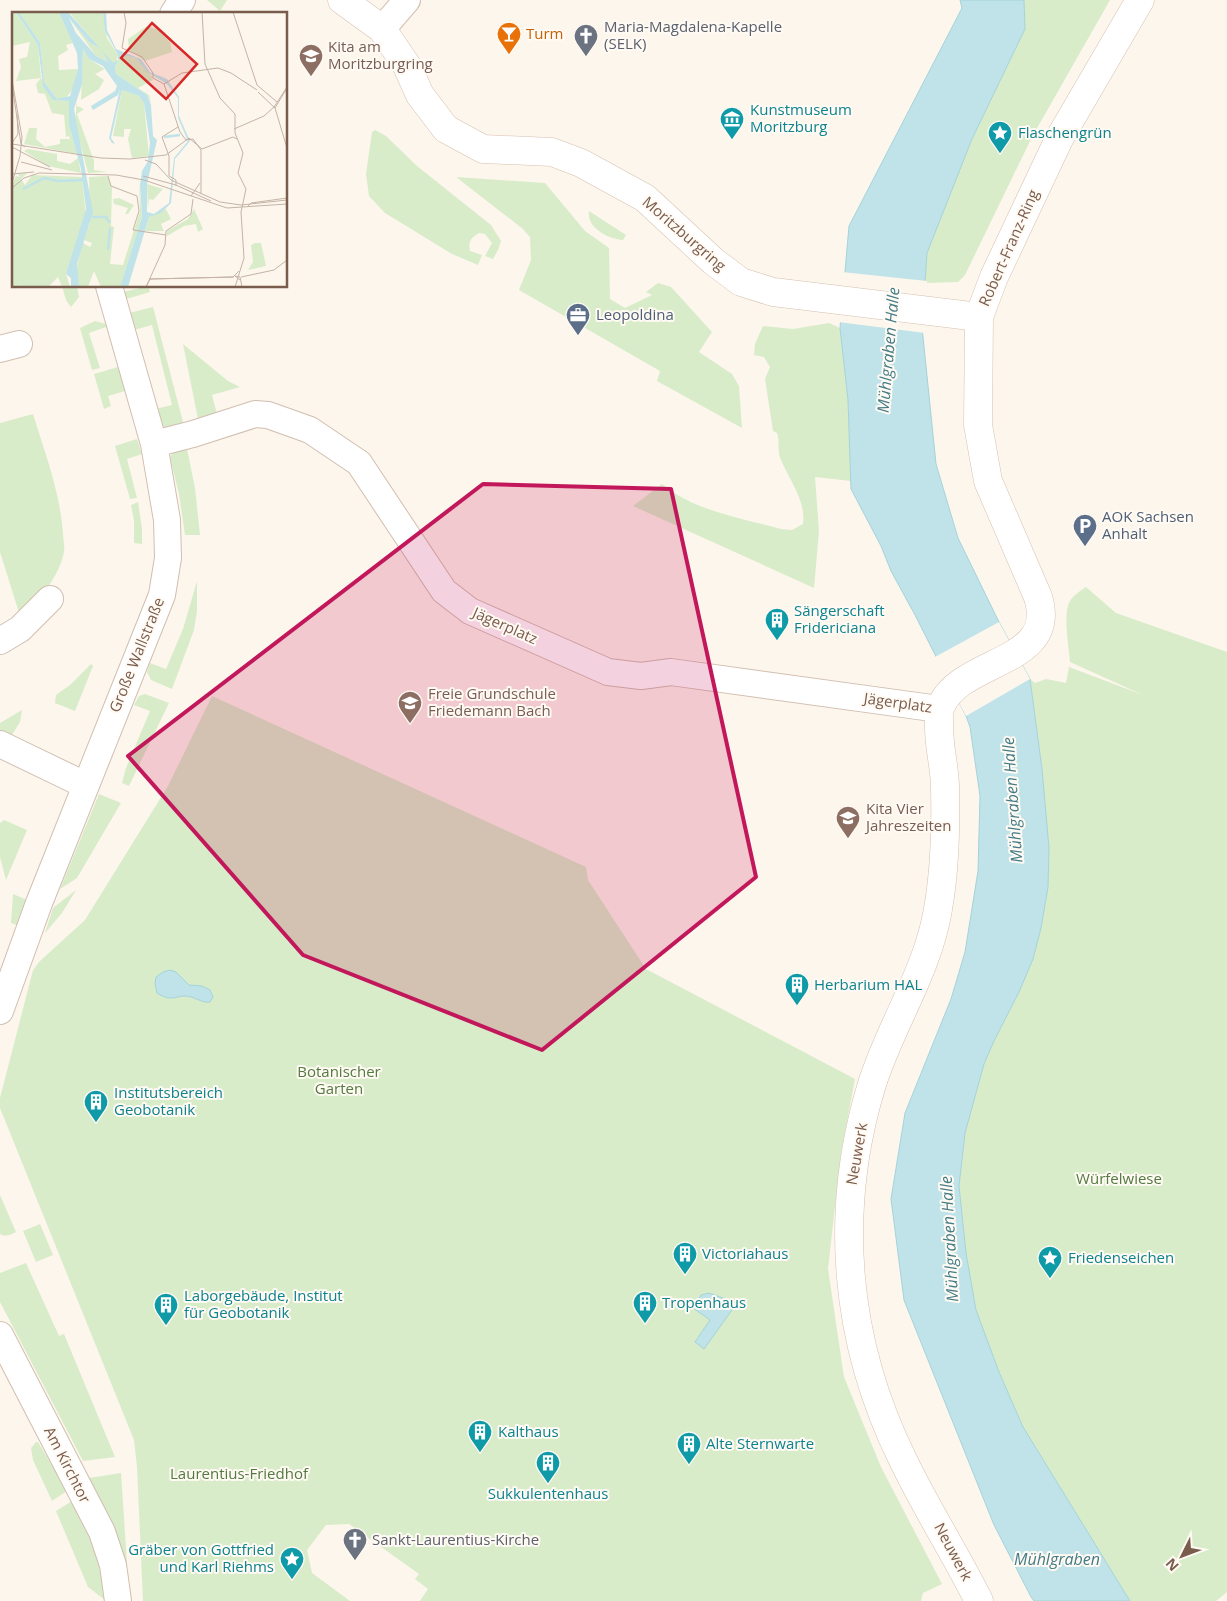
<svg xmlns="http://www.w3.org/2000/svg" width="1227" height="1601" font-family="'Open Sans',sans-serif">
<rect width="100%" height="100%" fill="#fdf6ec"/>
<path fill="#d8ecc9" d="M207 0H227L220 11Z
M1024 0H1110L1032 137 965 275 958 282 925 283 927 253 972 139 1025 29Z
M375 130 386 136 417 166 491 225 501 241 498 250 493 259 485 256 492 243 485 234 479 233C471 238 468 241 470 251L482 255 478 265 452 254 385 213 369 196 366 174 372 132Z
M456 177 545 183 585 231 609 248 610 299 625 308 652 295 646 292 658 283 671 287 712 332 699 352 732 374 739 386 742 428 657 381 660 371 519 290 531 260 530 237 523 229Z
M589 211 626 235 623 240C609 239 586 228 589 211Z
M62 286H77L79 297 71 307 66 300Z
M140 286H148L150 292 126 299 123 292 140 288Z
M153 307 184 426 174 429 161 426 155 409 172 405 152 325 134 330 129 313Z
M95 321 106 324V327L89 333 100 368 92 370 80 328Z
M829 323 840 328 848 400 851 481 815 477 819 531 814 588 633 506 662 484C694 511 741 518 781 529L792 530 803 524C806 501 790 481 781 460 777 452 780 441 777 433L773 431 765 379 770 367 764 357 754 355 755 344 763 326 793 329Z
M183 344 228 381 240 387 212 395 217 414 198 419Z
M118 367 125 391 108 396 111 406 104 409 94 374Z
M33 414C45 453 60 492 63 533 63 539 65 546 64 552 59 578 38 600 21 619L0 552V423Z
M137 439 142 454 127 459 137 498 130 499 115 446Z
M186 444 195 488 200 535H185L179 494 170 457 177 447Z
M138 502 142 529V544L134 543V520L131 505Z
M197 581V611L194 630 172 689 151 680 147 672 150 663 166 669 183 629Z
M1086 587 1116 613 1227 652V1592L1216 1601H1130L1023 1427 999 1372 976 1310 966 1253 959 1186 965 1133 984 1064 994 1041 1019 992 1033 959 1041 928 1048 887 1049 848 1042 769 1030 679 1035 683 1046 679 1066 683 1069 667 1143 695 1070 662C1069 647 1063 616 1069 603 1072 596 1080 591 1086 587Z
M91 664 93 666 75 711 55 703 56 695 70 685Z
M145 694 169 703 129 786 122 783 126 768 150 711 134 705 139 696Z
M212 696 586 867 588 880 646 969 855 1079 841 1153 828 1269 844 1377 881 1467 942 1584 923 1593 921 1601H420L428 1589 415 1579 419 1574 349 1524 326 1525 307 1550 312 1573 350 1601H143L137 1467 134 1440 0 1108V1098L33 970 40 961 85 920 168 786Z
M22 710 20 722 10 738 0 734V723Z
M99 794 121 803 77 878 60 889Z
M4 820 27 830 6 880 0 857V823Z
M76 890 62 913 45 933 53 908Z
M13 894 27 900 17 925 11 923Z
M0 1195 16 1232C11 1235 5 1237 0 1234Z
M40 1224 53 1255 36 1262 23 1231Z
M26 1263 59 1336 64 1334 115 1457 83 1461 0 1302V1273Z
M36 1442H38L67 1491 52 1501 33 1460 31 1448Z
M121 1473 127 1563 125 1564 112 1523 89 1478Z
M72 1501C89 1532 101 1564 105 1600L88 1587 56 1511Z"/>
<path fill="#bfe3e8" stroke="#a5d3da" d="M960 0H1024L1025 29 972 139 927 253 922 327 936 464 958 538 999 622 1030 679 1042 769 1049 848 1048 887 1041 928 1033 959 1019 992 994 1041 984 1064 965 1133 959 1186 966 1253 976 1310 999 1372 1023 1427 1130 1601H1034L1031 1597 994 1525 904 1300 891 1199 905 1113 951 999 965 952 978 871 980 796 970 727 966 716 915 615 891 571 881 546 851 489 848 400 840 328 849 226 962 8Z
M170 970 176 972 189 985 202 986 210 990 213 997 210 1002C203 1003 198 999 191 997 177 993 174 1004 157 993L155 984 156 977 163 972Z
M709 1293 737 1303 704 1349 695 1342 710 1320 693 1308 701 1295Z"/>
<path fill="#fdf6ec" d="M842 272 927 281 925 333 838 322Z
M999 622 1030 679 966 716 935 657Z"/>
<g fill="none" stroke-linecap="round" stroke-linejoin="round">
<defs>
<path id="street" d="M173 14 182 0
M382 29 407 0
M0 349 19 344
M154 444 193 434 255 414 268 415 310 430 359 463 444 591 470 611 608 672 641 676 671 672 939 709
M0 641 20 629 50 599
M0 744 85 785
M0 1011 39 903 162 595 168 558 167 520 154 444 109 286
M0 1335 102 1532 113 1565 118 1601"/>
<path id="secondary" d="M342 0 382 29 407 66 420 95 446 129 483 149 552 152 581 163 645 198 713 261 741 282 773 292 979 317
M979 1601C955 1553 926 1508 903 1460 844 1341 833 1211 872 1084 891 1024 928 971 938 909 945 869 946 828 945 788 945 766 938 745 939 722 939 717 938 711 941 706 961 658 1059 665 1038 597L988 481 978 425 979 317 994 277 1059 139 1140 0"/>
</defs>
<use href="#street" stroke="#d1beb0" stroke-width="28"/>
<use href="#secondary" stroke="#d6c0b0" stroke-width="29"/>
<use href="#street" stroke="#fff" stroke-width="26"/>
<use href="#secondary" stroke="#fff" stroke-width="28"/>
</g>
<path fill="#c2185b" fill-opacity="0.2" stroke="#c2185b" stroke-width="4" stroke-linejoin="round" d="M483 484 671 489 756 877 542 1050 303 955 128 756Z"/>
<defs>
<symbol id="bar-pin" viewBox="-11 -11 22 30"><path d="M0 17L-7.5 6A9.5 9.5 0 1 1 7.5 6Z" fill="#e8710a" stroke="#fffaf3"/><path d="M-6-5H6L.8 .8V4.5H3.5V6h-7V4.5H-.8V.8Z" fill="#fff"/></symbol>
<symbol id="church-pin" viewBox="-11 -11 22 30"><path d="M0 17L-7.5 6A9.5 9.5 0 1 1 7.5 6Z" fill="#6b7280" stroke="#fffaf3"/><path d="M-1.2-6h2.4v3.5h3.3v2.4h-3.3V6h-2.4V-.1h-3.3v-2.4h3.3Z" fill="#fff"/></symbol>
<symbol id="school-pin" viewBox="-11 -11 22 30"><path d="M0 17L-7.5 6A9.5 9.5 0 1 1 7.5 6Z" fill="#8d6e63" stroke="#fffaf3"/><path d="M0-5L7-2L0 1L-7-2ZM-4 1L0 2.5L4 1V4Q0 6-4 4Z" fill="#fff"/></symbol>
<symbol id="museum-pin" viewBox="-11 -11 22 30"><path d="M0 17L-7.5 6A9.5 9.5 0 1 1 7.5 6Z" fill="#0f9aa8" stroke="#fffaf3"/><path d="M0-6L6-3V-2H-6V-3ZM-5-1h2V3h-2ZM-1-1h2V3h-2ZM3-1h2V3H3ZM-6 4H6V6H-6Z" fill="#fff"/></symbol>
<symbol id="sight-pin" viewBox="-11 -11 22 30"><path d="M0 17L-7.5 6A9.5 9.5 0 1 1 7.5 6Z" fill="#0f9aa8" stroke="#fffaf3"/><path d="M0-6L1.8-2.2L6-1.7L2.9 1.2L3.7 5.4L0 3.3L-3.7 5.4L-2.9 1.2L-6-1.7L-1.8-2.2Z" fill="#fff"/></symbol>
<symbol id="office-pin" viewBox="-11 -11 22 30"><path d="M0 17L-7.5 6A9.5 9.5 0 1 1 7.5 6Z" fill="#5c6f8a" stroke="#fffaf3"/><path d="M-6-3h4V-5.5h4V-3h4V5H-6ZM-1-4.5V-3h2v-1.5ZM-6 0V1H6V0Z" fill="#fff"/></symbol>
<symbol id="parking-pin" viewBox="-11 -11 22 30"><path d="M0 17L-7.5 6A9.5 9.5 0 1 1 7.5 6Z" fill="#5c6f8a" stroke="#fffaf3"/><path d="M-3.5-5.5H1a3.5 3.5 0 0 1 0 7H-1V5.5H-3.5ZM-1-3.4V-.6H.8a1.4 1.4 0 0 0 0-2.8Z" fill="#fff"/></symbol>
<symbol id="building-pin" viewBox="-11 -11 22 30"><path d="M0 17L-7.5 6A9.5 9.5 0 1 1 7.5 6Z" fill="#0f9aa8" stroke="#fffaf3"/><path d="M-4-6H4V6H1V3H-1V6H-4ZM-2.5-4.3h1.7v1.8h-1.7ZM.8-4.3h1.7v1.8H.8ZM-2.5-1h1.7V.8h-1.7ZM.8-1h1.7V.8H.8Z" fill="#fff"/></symbol>
</defs>
<g fill-rule="evenodd">
<use href="#bar-pin" x="495" y="20" width="28" height="38"/>
<use href="#church-pin" x="572" y="22" width="28" height="38"/>
<use href="#school-pin" x="297" y="42" width="28" height="38"/>
<use href="#museum-pin" x="718" y="105" width="28" height="38"/>
<use href="#sight-pin" x="986" y="119" width="28" height="38"/>
<use href="#office-pin" x="564" y="301" width="28" height="38"/>
<use href="#parking-pin" x="1071" y="512" width="28" height="38"/>
<use href="#building-pin" x="763" y="606" width="28" height="38"/>
<use href="#school-pin" x="396" y="689" width="28" height="38"/>
<use href="#school-pin" x="834" y="804" width="28" height="38"/>
<use href="#building-pin" x="783" y="971" width="28" height="38"/>
<use href="#building-pin" x="82" y="1088" width="28" height="38"/>
<use href="#building-pin" x="671" y="1240" width="28" height="38"/>
<use href="#sight-pin" x="1036" y="1244" width="28" height="38"/>
<use href="#building-pin" x="631" y="1289" width="28" height="38"/>
<use href="#building-pin" x="152" y="1291" width="28" height="38"/>
<use href="#building-pin" x="466" y="1418" width="28" height="38"/>
<use href="#building-pin" x="675" y="1430" width="28" height="38"/>
<use href="#building-pin" x="534" y="1449" width="28" height="38"/>
<use href="#church-pin" x="341" y="1526" width="28" height="38"/>
<use href="#sight-pin" x="278" y="1545" width="28" height="38"/>
</g>
<g text-anchor="middle" stroke-width="4" stroke-linejoin="round" paint-order="stroke">
<g font-size="15" fill="#5b616d" stroke="#fffaf3" text-anchor="start">
<text x="604" y="32">Maria-Magdalena-Kapelle<tspan x="604" dy="17">(SELK)</tspan></text>
<text x="372" y="1545">Sankt-Laurentius-Kirche</text>
</g>
<g font-size="15" fill="#c56008" stroke="#fffaf3" text-anchor="start">
<text x="526" y="39">Turm</text>
</g>
<g font-size="15" fill="#785e54" stroke="#fffaf3" text-anchor="start">
<text x="328" y="52">Kita am<tspan x="328" dy="17">Moritzburgring</tspan></text>
<text x="428" y="699">Freie Grundschule<tspan x="428" dy="17">Friedemann Bach</tspan></text>
<text x="866" y="814">Kita Vier<tspan x="866" dy="17">Jahreszeiten</tspan></text>
</g>
<g font-size="15" fill="#0d838f" stroke="#fffaf3" text-anchor="start">
<text x="750" y="115">Kunstmuseum<tspan x="750" dy="17">Moritzburg</tspan></text>
<text x="1018" y="138">Flaschengrün</text>
<text x="794" y="616">Sängerschaft<tspan x="794" dy="17">Fridericiana</tspan></text>
<text x="814" y="990">Herbarium HAL</text>
<text x="114" y="1098">Institutsbereich<tspan x="114" dy="17">Geobotanik</tspan></text>
<text x="702" y="1259">Victoriahaus</text>
<text x="1068" y="1263">Friedenseichen</text>
<text x="184" y="1301">Laborgebäude, Institut<tspan x="184" dy="17">für Geobotanik</tspan></text>
<text x="662" y="1308">Tropenhaus</text>
<text x="498" y="1437">Kalthaus</text>
<text x="706" y="1449">Alte Sternwarte</text>
<text x="548" y="1499" text-anchor="middle">Sukkulentenhaus</text>
<text x="274" y="1555" text-anchor="end">Gräber von Gottfried<tspan x="274" dy="17">und Karl Riehms</tspan></text>
</g>
<g font-size="15" fill="#7a5c4d" stroke="#fffaf3">
<text transform="translate(684 234) rotate(41)" y="5">Moritzburgring</text>
<text transform="translate(1009 248) rotate(-66)" y="5">Robert-Franz-Ring</text>
<text transform="translate(505 626) rotate(24)" y="5">Jägerplatz</text>
<text transform="translate(137 655) rotate(-68)" y="5">Große Wallstraße</text>
<text transform="translate(898 703) rotate(8)" y="5">Jägerplatz</text>
<text transform="translate(857 1154) rotate(-80)" y="5">Neuwerk</text>
<text transform="translate(67 1465) rotate(63)" y="5">Am Kirchtor</text>
<text transform="translate(953 1552) rotate(62)" y="5">Neuwerk</text>
</g>
<g font-size="15" fill="#4e5e75" stroke="#fffaf3" text-anchor="start">
<text x="596" y="320">Leopoldina</text>
<text x="1102" y="522">AOK Sachsen<tspan x="1102" dy="17">Anhalt</tspan></text>
</g>
<g font-size="15" fill="#537a41" stroke="#fffaf3">
<text x="339" y="1077">Botanischer<tspan x="339" dy="17">Garten</tspan></text>
<text x="1119" y="1184">Würfelwiese</text>
<text x="239" y="1479">Laurentius-Friedhof</text>
</g>
<g font-size="16" font-style="italic" fill="#437c86" stroke="#fffaf3">
<text transform="translate(888 350) rotate(-85)" y="6">Mühlgraben Halle</text>
<text transform="translate(1012 800) rotate(-94)" y="6">Mühlgraben Halle</text>
<text transform="translate(949 1239) rotate(-93)" y="6">Mühlgraben Halle</text>
<text x="1057" y="1565">Mühlgraben</text>
</g>
</g>
<g transform="translate(12 12)">
<rect width="275" height="275" fill="#fdf6ec"/>
<path d="M0 0H4L26 33 29 66 41 88 57 89V113L65 142 12 132 17 116H25L24 127 33 135 48 132V127H57L58 130 57 124 54 125 52 103 40 101 33 82 26 81 24 72 29 66 4 69 9 55 7 47 15 45 18 30 0 34V42ZM7 0H47L61 31 54 33 56 38 46 44 47 58 66 57 61 77 53 87H45L32 70 28 31ZM57 0H91L95 26 106 43 104 51 101 52ZM57 6 78 31 89 37 96 50 84 44ZM135 14 155 21 150 22 158 30 160 40 133 49 117 38 116 27ZM71 37 77 47 93 57 83 62 92 68 87 77 69 88ZM109 43 124 46 140 64 141 68 126 76 137 83 139 91 135 83 104 62 103 55ZM110 78 127 84 132 91 137 144 120 146 116 127 119 117H112V125L101 124ZM65 88V94L72 97 65 102 82 149V158L95 160 76 161 63 111ZM16 137 45 142V149L58 152 66 146 69 161 36 154 12 139ZM15 161 9 167 13 173 20 163 70 165 74 205 54 262 58 275H50L46 265 36 275H10L5 271 9 275H0V173L4 164 8 165 6 162ZM96 164 100 176 99 214 102 215 98 252 111 253 128 199 127 169 130 205 108 275H89L82 259 76 275H67L64 260 68 241 71 231 78 235 80 231 72 228 78 211 77 165ZM135 172 151 177 141 188 137 187 136 198ZM107 186 122 193 116 202H113L116 196 102 192 101 187ZM154 197 159 207 149 212 152 219H133L137 205ZM182 197 191 217 186 220 184 212 172 214 155 224V219L176 207ZM243 231H249L254 254 236 258 241 250 239 233Z" fill="#d8ecc9"/>
<path d="M4 0H7L28 31 32 70 45 87 58 84 66 57 65 41 47 0H56L101 51 106 48V43L93 19 91 0H94L95 18 104 37 129 47 138 60 155 67 167 85V104L178 129 163 147 159 191 149 201 137 205 116 275H108L130 205 128 173 130 159 136 149 138 131 132 91 127 84 110 78 99 126 103 132 100 131 97 126 108 77 106 83 81 98 79 94 103 79 105 74 91 54 77 47 71 37 70 72 62 97 81 200 65 252 67 275H59V266L54 262 74 197 69 157 57 113V89L41 88 31 74 26 33ZM57 6 78 31 89 37 96 50 84 44 64 21ZM109 43 124 46 135 60 155 72 166 86V106L176 129 162 146 157 191 142 202 135 200V172L145 128 141 124 139 93 135 83 104 62 103 55Z" fill="#bfe3e8" fill-rule="evenodd"/>
<path fill="none" stroke="#bfe3e8" stroke-width="2.5" d="M152 125 168 123M11 177 32 166 46 169 71 168M80 205H94L98 211M96 238 98 216"/>
<path fill="none" stroke="#c5b3a7" stroke-width="1" d="M112 0 114 11 110 36 130 45 141 61V66L152 72 168 120 174 128 181 127 189 138V182M190 0 193 52 208 86 223 102V121L231 141 226 161 234 177 229 200 232 246 223 275M221 0 245 73 265 90M0 68 10 125 8 144 0 171M152 72 170 61 206 56 219 61 245 78M0 73 9 132 13 135M246 80 263 96M263 96 275 136M263 96 275 76M222 117 252 104 262 95 275 75M0 131 6 122 5 102M0 132 89 146 118 147 154 143 177 126 190 137 221 125 225 127M0 135 38 155M133 148 144 152 159 168 208 190 229 193 275 188M9 150 40 158M0 162 22 160M96 164 99 174 125 184 127 199 121 218 154 223M131 164 164 173M164 173 199 189M164 174V168L157 164V144L150 125 166 115M0 176 12 166 27 161 104 163 132 168 215 196 275 192M179 184 188 171M235 195 239 191 275 186M229 265 262 258 275 248M137 267 222 265M228 268 223 264 228 265 230 275M134 275 153 233 154 219 179 202 181 187M134 275 138 267 221 265 227 259"/>
<path fill="#d62828" fill-opacity="0.15" stroke="#d62828" stroke-width="2.5" d="M140 11 185 52 154 87 109 46Z"/>
<rect width="275" height="275" fill="none" stroke="#7a5c4d" stroke-width="2.5"/>
</g>
<g transform="translate(1182 1556) rotate(228)" stroke="#fffaf3" stroke-width="4" paint-order="stroke">
<path d="M0-4L9 19L0 12L-9 19Z" fill="#7a5c4d"/>
<text y="-8" font-size="14" font-weight="bold" text-anchor="middle" fill="#7a5c4d">N</text>
</g>
</svg>
